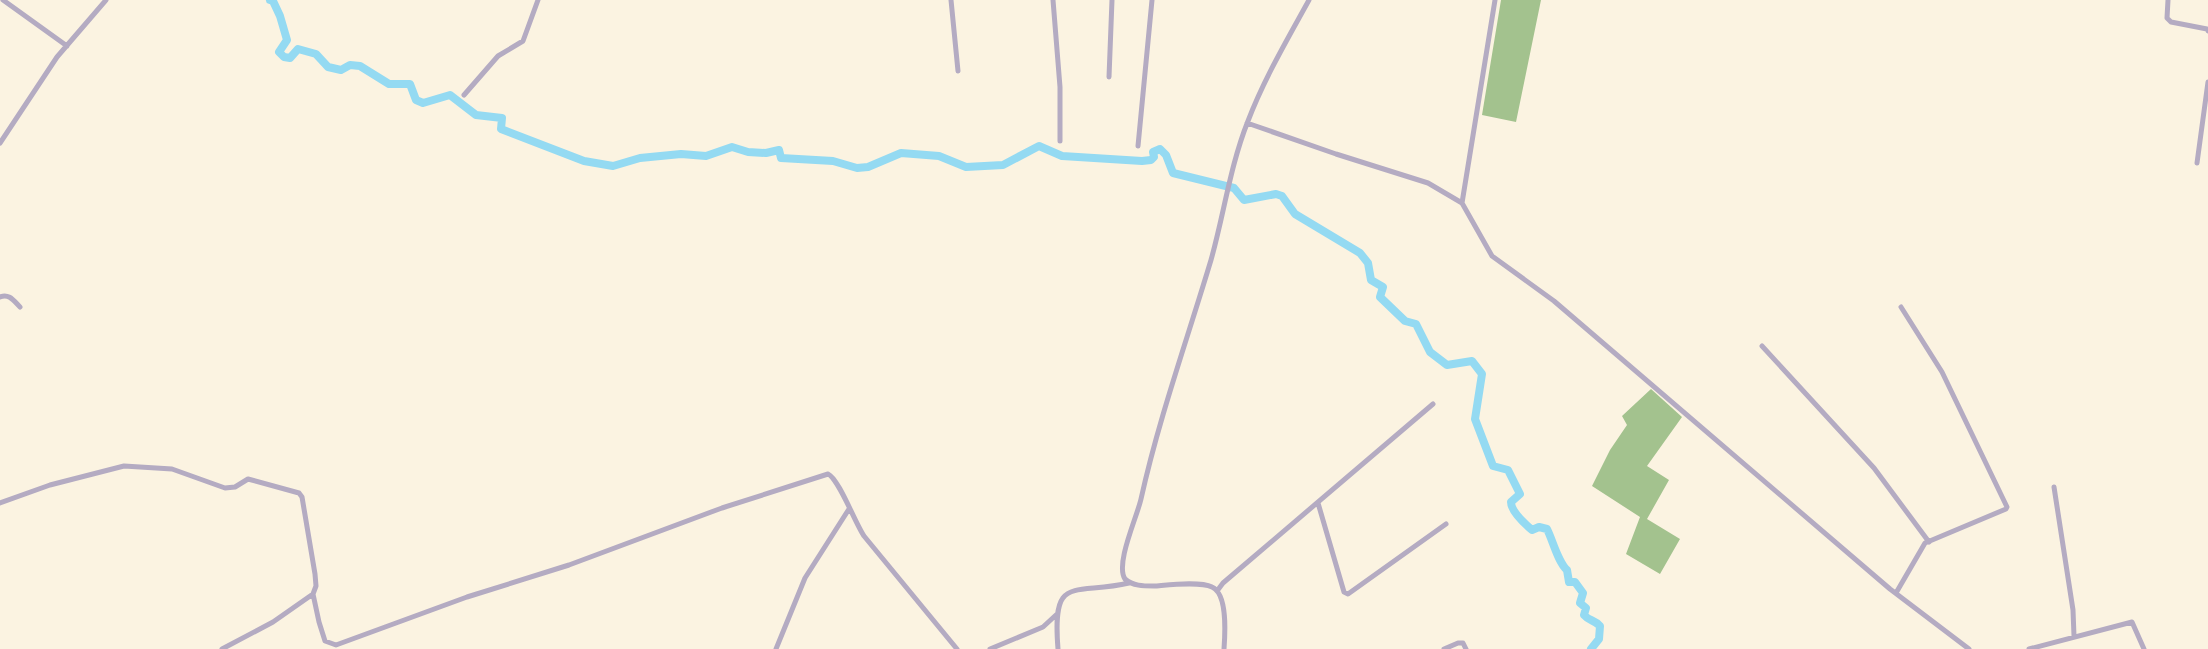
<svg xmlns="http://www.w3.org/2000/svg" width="2208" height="649" font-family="Cabin,sans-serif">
<rect width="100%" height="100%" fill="#fbf3e1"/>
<path fill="#a3c28e" d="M1501 0H1541L1516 122 1482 115Z
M1651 389 1682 417 1647 466 1669 480 1647 519 1680 539 1660 574 1626 554 1640 517 1592 486 1610 450 1627 425 1622 416Z"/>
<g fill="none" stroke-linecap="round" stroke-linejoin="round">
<path stroke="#94daf2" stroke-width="8" d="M270 0 273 1 280 16 287 40 279 52 284 57 290 58 298 49 316 54 328 67 341 70 350 65 360 66 389 84H410L416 100 423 103 450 95 476 115 502 118 501 129 584 161 613 166 640 158 681 154 706 156 732 147 748 152 766 153 779 150 781 158 833 161 857 168 868 167 901 153 939 156 966 167 1003 165 1039 146 1062 156 1142 161 1151 160 1154 157 1153 152 1160 149 1166 155 1173 173 1234 188 1244 200 1276 194 1282 196 1295 214 1360 253 1368 263 1371 280 1383 287 1380 297 1405 321 1416 324 1430 352 1447 365 1472 361 1482 374 1475 419 1493 466 1508 470 1520 494 1511 502C1511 511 1525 524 1532 530L1539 527 1547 529C1553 541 1558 562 1567 570L1569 582H1575L1583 593 1580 603 1586 608 1584 615C1589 621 1595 620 1600 626L1599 639 1591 649"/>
<path stroke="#b4abc2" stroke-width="5" d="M3 0 67 46
M951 0 958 71
M1053 0 1060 87V141
M1495 0 1462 203 1492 256 1554 301 1890 589 1969 649
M2168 0 2167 18 2171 22 2207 29 2208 31
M1109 77 1112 0
M464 95 498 56 523 41 538 0
M1247 123 1336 154 1428 183 1462 203
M0 143 57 57 106 0
M1138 146 1152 0
M2197 163 2208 82
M0 297C9 293 14 301 20 307
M1762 346 1874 468 1929 542
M2054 487 2073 610 2074 636
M0 503 50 485 124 466 172 469 225 488 235 487 248 479 299 493 302 497 315 574 316 586 313 594 319 622 325 641 336 645 467 597 569 565 722 508 828 474C839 479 855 523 864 536L957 649
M1318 503 1344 592 1348 594 1446 524
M1217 591 1223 583 1433 404
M1896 593 1925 543 2006 509 2007 507 1942 372 1901 307
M222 649 273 622 313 594
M776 649 805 578 849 509
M990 649 1043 627 1056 615
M1058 649C1052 573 1072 596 1129 583
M1224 649C1225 635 1228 594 1212 587 1200 581 1168 585 1154 586 1143 586 1133 586 1125 579 1115 564 1137 517 1141 499 1159 418 1187 340 1211 260 1224 214 1230 166 1248 121 1264 79 1287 40 1309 0
M1444 649 1458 643H1463L1466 649
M2029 649 2132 622 2144 649"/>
</g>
</svg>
